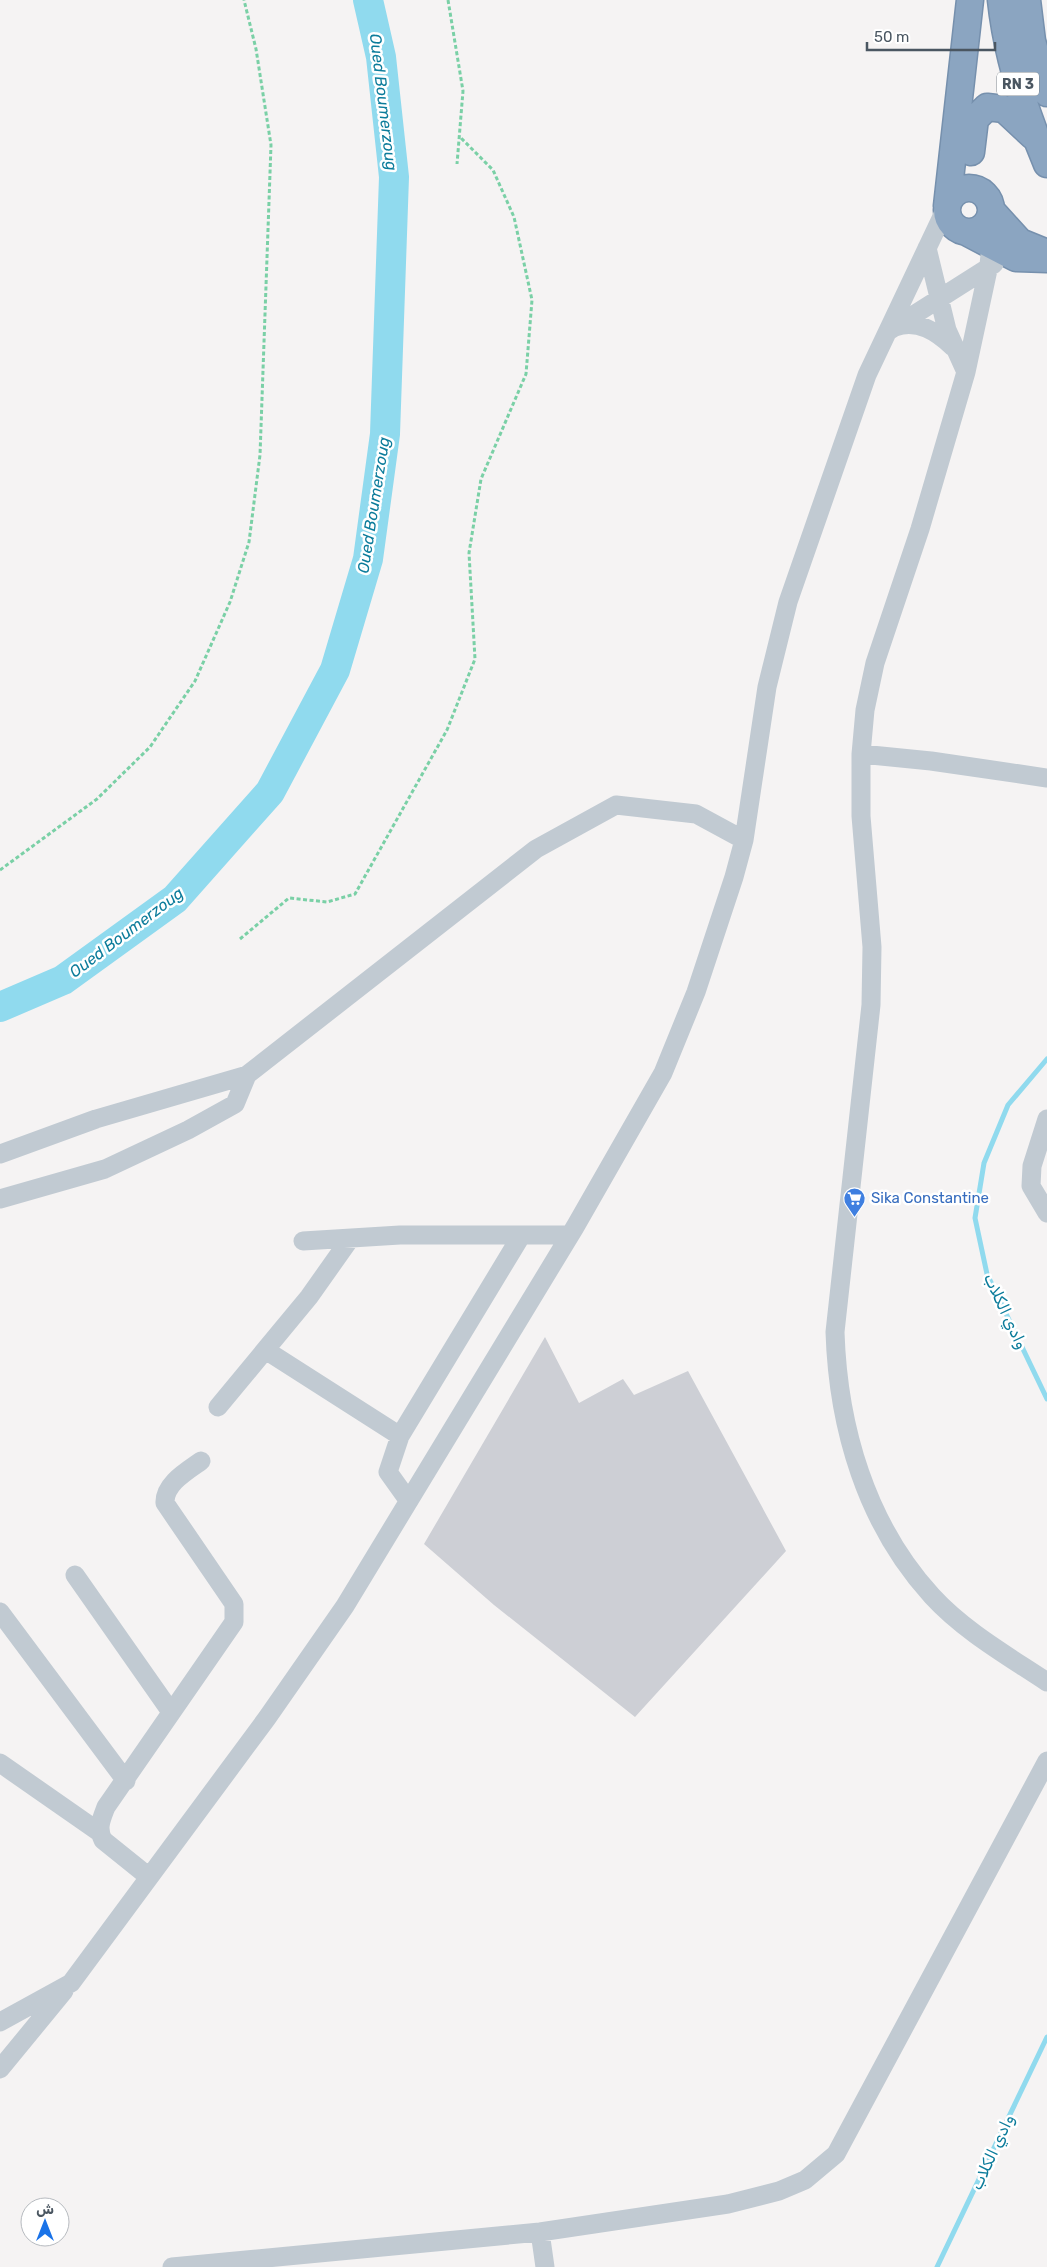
<svg xmlns="http://www.w3.org/2000/svg" width="1047" height="2267" font-family="Rubik,'Noto Sans Arabic',sans-serif">
<rect width="100%" height="100%" fill="#f5f3f3"/>
<g fill="none" stroke-linecap="round" stroke-linejoin="round">
<path stroke="#90daee" stroke-width="5" d="M1047 1059 1008 1105 984 1163 975 1218 987 1274 1047 1399
M937 2267 1047 2037"/>
<path stroke="#90daee" stroke-width="30" d="M0 1007 63 980 175 899 270 792 335 670 368 559 385 434 394 177 381 57 368 0"/>
</g>
<path fill="#cdcfd5" d="M545 1337 579 1403 623 1379 634 1395 688 1371 786 1551 635 1717 494 1605 424 1544Z"/>
<g fill="none" stroke-linecap="round" stroke-linejoin="round">
<defs>
<path id="highway" d="M1001 0C1007 57 1025 112 1047 164
M1027 0 1032 41 1047 93
M971 152 975 119 987 107 1004 109 1033 136
M947 210a22 22 0 1 1 44 0a22 22 0 1 1-44 0Z
M947 206 970 0
M991 210 1020 242 1047 253
M968 233 1016 258 1047 259"/>
</defs>
<use href="#highway" stroke="#7690ad" stroke-width="29"/>
<path stroke="#7ad0a6" stroke-width="3" stroke-dasharray="4 2.5" stroke-linecap="butt" d="M448 0 463 91 457 164
M0 870 97 799 150 747 195 681 230 602 249 542 260 455 271 145 256 49 244 0
M240 939 289 898 327 902 355 894 447 730 475 659 469 553 481 479 526 374 532 300 514 217 493 170 459 136"/>
<path stroke="#c1cad2" stroke-width="19" d="M992 235 989 265 966 372 920 529 875 663 865 710 861 754V816L872 947 871 1005 835 1332C838 1427 866 1524 932 1596 964 1631 1008 1656 1047 1682
M927 248 947 330 966 372
M895 327C918 319 937 332 953 347
M890 330 994 264
M861 754 931 761 1047 778
M1047 1119 1032 1166 1031 1186 1047 1213
M0 1154 96 1119 247 1075 536 849 616 805 696 814 744 840
M0 1199 105 1169 188 1130 235 1104 247 1075
M303 1241 400 1235H569
M267 1351 400 1436
M218 1407 309 1297 350 1239
M408 1500 388 1472 400 1436 521 1236
M75 1575 171 1712
M0 1612 126 1781
M0 1763 99 1832
M149 1877 103 1840C97 1828 101 1820 106 1807L234 1622V1604L165 1503C164 1484 187 1471 201 1461
M0 2022 71 1983 267 1718 345 1606 575 1227 663 1073 696 992 734 877 744 840 767 687 788 602 867 375 947 206
M0 2069 64 1991
M540 2232 545 2267
M172 2267 540 2232 728 2204 779 2191 805 2180 836 2154 1047 1761"/>
<use href="#highway" stroke="#8ba5c1" stroke-width="26"/>
</g>
<defs>
<symbol id="supermarket-pin" viewBox="-11 -11 22 30"><path d="M0 17L-7.5 6A9.5 9.5 0 1 1 7.5 6Z" fill="#3f7fe0" stroke="#fff"/><path d="M-6-5.5h2.5l.6 2H6L4.5 2H-2.5L-4.4-4H-6ZM-1.5 3.2a1.3 1.3 0 1 0 .1 0ZM3 3.2a1.3 1.3 0 1 0 .1 0Z" fill="#fff"/></symbol>
</defs>
<g fill-rule="evenodd">
<use href="#supermarket-pin" x="842" y="1186" width="25" height="34"/>
</g>
<g text-anchor="middle" stroke-width="5" stroke-linejoin="round" paint-order="stroke">
<rect fill="#fff" stroke="#808990" stroke-width="1" x="997" y="72.5" width="42" height="23" rx="4"/>
<g font-size="14" font-weight="bold" fill="#4a5661">
<text x="1018" y="89">RN 3</text>
</g>
<g font-size="15" fill="#366cbe" stroke="#fff" text-anchor="start">
<text x="871" y="1203">Sika Constantine</text>
</g>
<g font-size="16" font-style="italic" fill="#0c7c9b" stroke="#fff">
<text transform="translate(384 102) rotate(83)" y="6">Oued Boumerzoug</text>
<text transform="translate(373 505) rotate(-81)" y="6">Oued Boumerzoug</text>
<text transform="translate(126 932) rotate(-37)" y="6">Oued Boumerzoug</text>
<text transform="translate(1006 1311) rotate(65)" y="6">وادي الكلاب</text>
<text transform="translate(992 2152) rotate(-65)" y="6">وادي الكلاب</text>
</g>
</g>
<g transform="translate(45 2222)"><circle r="24" fill="#ffffff" stroke="#b7bbc0"/>
<path d="M0-4L9 19L0 12L-9 19Z" fill="#1a73e8"/>
<text y="-8" font-size="14" font-weight="bold" text-anchor="middle" fill="#4a5661">ش</text>
</g>
<path d="M867 42v8h128v-8" fill="none" stroke="#4a5661" stroke-width="2.5"/>
<text x="874" y="42" font-size="15" fill="#4a5661" stroke="#ffffff" stroke-width="4" paint-order="stroke">50 m</text>
</svg>
